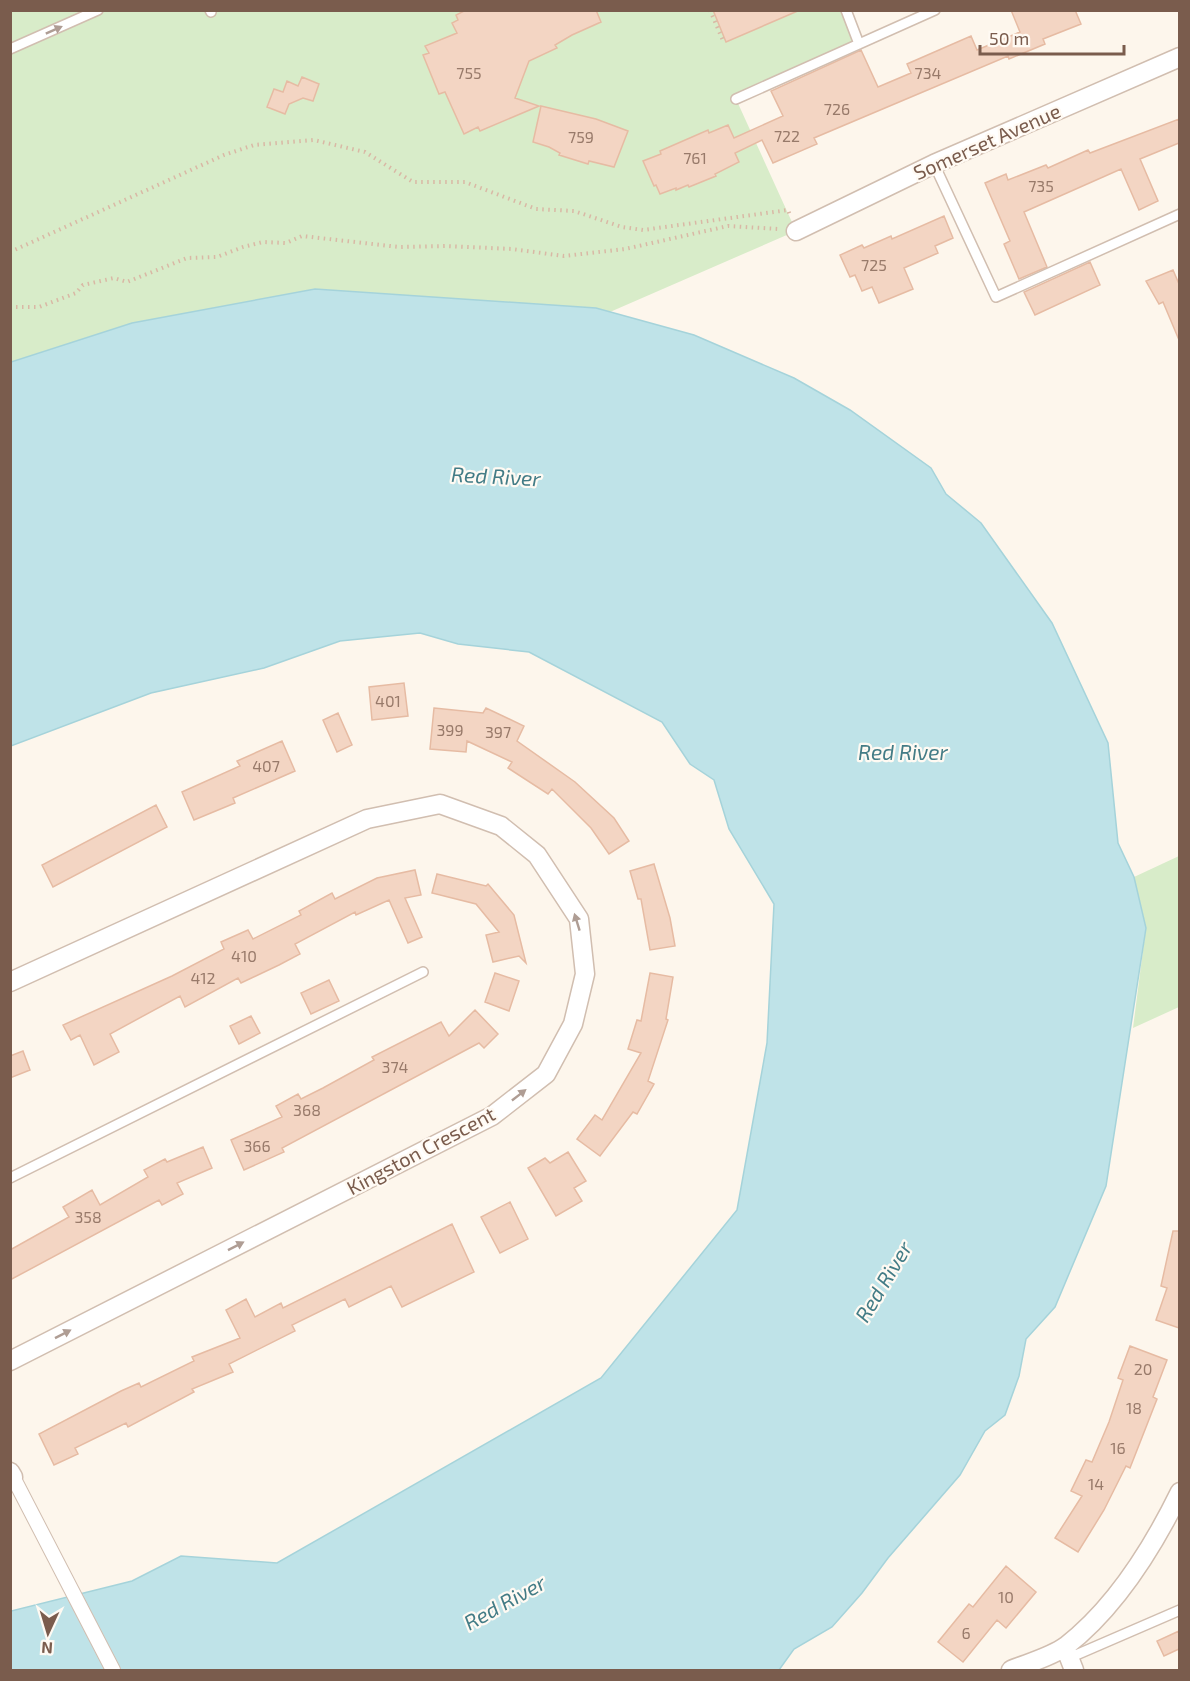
<svg xmlns="http://www.w3.org/2000/svg" width="1190" height="1681" font-family="'Exo 2',sans-serif">
<rect width="100%" height="100%" fill="#fdf6ec"/>
<path fill="#d8ecc9" d="M845 10 859 44 736 99 796 231 610 312 596 308 315 289 132 323 11 362V11Z
M1179 856V1007L1133 1028 1146 927 1134 877Z"/>
<path fill="#bfe3e8" stroke="#a5d3da" stroke-width="1.5" d="M315 289 596 308 694 335 794 378 850 410 931 468 946 494 981 523 1052 623 1108 743 1118 843 1134 877 1146 928 1106 1186 1055 1307 1026 1339 1019 1376 1005 1415 985 1431 960 1475 888 1558 862 1593 832 1627 794 1649 779 1670H11V1611L132 1581 181 1556 277 1563 601 1378 737 1210 767 1043 774 904 729 829 714 780 690 764 662 722 529 652 458 644 420 633 340 641 264 668 151 693 11 746V362L132 323Z"/>
<path fill="#f3d5c3" stroke="#e6bba3" stroke-width="1.5" d="M466 10H596L601 22 572 35 555 45 557 48 529 61 515 98 539 106 480 131 478 127 464 134 445 92 439 94 423 55 429 53 425 46 457 33 452 23 458 20 456 15Z
M713 10H800L726 42Z
M1011 10H1075L1081 24 1043 39 1045 44 1009 59 1008 56 814 138 817 144 773 163 762 140 735 153 739 162 715 174 716 176 689 187 688 185 676 190V188L660 194 656 185 654 186 643 161 661 154 660 151 708 130 709 133 728 125 734 138 783 116 771 91 861 50 878 87 911 73 907 64 971 36 977 50 1020 32Z
M302 77 319 84 313 101 303 98 289 104 285 114 267 107 274 89 283 92 287 81 298 86Z
M541 106 596 119 628 131 614 167 589 161 588 164 559 155 560 153 549 147 533 142Z
M1179 119V143L1140 159 1158 201 1139 210 1121 169 1024 212 1047 267 1019 279 1004 244 1010 241 985 183 1006 174 1008 180 1046 165 1048 168 1088 150 1090 153Z
M944 216 953 238 935 246 938 253 904 268 913 289 879 303 872 287 862 291 855 275 850 277 840 255 862 245 864 248 891 236 892 239Z
M1090 262 1100 285 1035 315 1024 292Z
M1173 270 1179 284V340L1163 302 1159 304 1146 281Z
M404 683 408 716 372 720 369 687Z
M434 708 483 713 486 708 524 726 517 741 575 782 614 818 629 841 609 854 591 828 552 789 548 794 508 768 512 762 467 741 466 752 430 749Z
M338 713 352 745 337 752 323 720Z
M282 741 295 771 233 798 235 803 194 820 182 792 240 766 237 761Z
M156 805 167 827 53 887 42 865Z
M654 864 670 918 675 946 650 950 641 899H638L630 871Z
M415 870 421 895 405 898 422 937 408 943 389 900 356 915 355 912 295 944 300 954 279 965 241 983 238 978 185 1007 180 996 110 1034 119 1052 94 1065 80 1035 71 1040 63 1025 172 976 224 949 221 942 248 930 253 939 301 915 299 911 332 893 335 899 377 878Z
M437 874 486 886 488 884 514 915 526 963 519 956 493 962 486 935 499 932 476 904 432 893Z
M495 973 519 981 509 1011 485 1002Z
M650 973 673 977 666 1019 668 1020 648 1081 654 1084 637 1114 633 1112 600 1156 577 1139 595 1115 602 1120 641 1053 628 1049 637 1020 641 1021Z
M329 980 339 1001 311 1014 301 993Z
M475 1010 498 1034 484 1048 479 1043 282 1148 284 1152 244 1170 231 1140 282 1117 276 1106 298 1094 301 1099 323 1088 374 1060 372 1057 441 1022 449 1036Z
M251 1016 260 1033 239 1044 230 1026Z
M23 1051 30 1070 10 1078V1056Z
M203 1147 212 1168 177 1183 183 1194 162 1205 159 1200 10 1280V1250L69 1217 63 1207 92 1190 100 1205 148 1177 144 1170 165 1159 167 1162Z
M568 1152 586 1181 574 1188 582 1201 556 1216 528 1168 545 1158 550 1163Z
M510 1202 528 1239 500 1253 481 1217Z
M452 1224 474 1272 402 1307 391 1286 349 1307 345 1299 292 1325 295 1331 229 1364 233 1372 192 1389 194 1392 128 1427 126 1423 75 1448 78 1454 54 1465 39 1434 121 1391 139 1383 141 1387 194 1361 192 1357 240 1338 226 1310 246 1299 255 1317 281 1303 283 1308Z
M1173 1231H1179V1328L1156 1320 1167 1288 1161 1286Z
M1130 1346 1167 1360 1153 1397 1157 1399 1130 1468 1126 1466 1104 1510 1078 1552 1055 1538 1082 1496 1071 1491 1086 1460 1092 1462 1109 1422 1123 1380 1118 1378Z
M1006 1566 1036 1592 1006 1628 997 1620 963 1662 938 1642 969 1604 973 1607Z
M1179 1631V1649L1164 1656 1157 1641Z"/>
<g fill="none" stroke-linecap="round" stroke-linejoin="round">
<defs>
<path id="service" d="M210 10 211 12
M846 10 859 44
M10 49 98 10
M736 99 935 10
M934 164 996 297 1180 214
M10 1178 423 972
M1069 1658 1180 1610"/>
<path id="pedestrian" d="M13 1477 113 1670"/>
<path id="minor" d="M796 231 934 164 1180 57
M10 982 367 819 440 804 501 826 537 855 579 919 585 974 573 1024 546 1074 492 1116 10 1361
M10 1472 13 1477
M1065 1647 1074 1670
M1011 1670C1028 1663 1051 1657 1066 1646 1115 1608 1153 1547 1180 1492"/>
</defs>
<use href="#service" stroke="#d1beb0" stroke-width="12"/>
<use href="#pedestrian" stroke="#d1beb0" stroke-width="16"/>
<use href="#minor" stroke="#d1beb0" stroke-width="21"/>
<path stroke="#d9b8a5" stroke-width="4" stroke-dasharray="1.5 4.5" stroke-linecap="butt" d="M704 10H709
M710 10 724 43
M10 252 224 155 254 145 314 140 365 152 413 182H465L536 209 574 211 622 227 643 230 788 210 790 215
M10 307H39L76 293 83 285 114 278 127 282 187 258 217 257 243 247 263 242 286 243 302 236 399 247 445 246 512 249 564 256 625 249 728 226 779 229"/>
<use href="#service" stroke="#fff" stroke-width="9"/>
<use href="#pedestrian" stroke="#fff" stroke-width="14"/>
<use href="#minor" stroke="#fff" stroke-width="18"/>
</g>
<defs><path id="oneway-solid" d="M-6-.8H1V-3.2L6.5 0L1 3.2V.8H-6Z" transform="scale(1.5)"/></defs>
<g fill="#af9d94">
<use href="#oneway-solid" transform="translate(54 30) rotate(-24)"/>
<use href="#oneway-solid" transform="translate(577 922) rotate(-107)"/>
<use href="#oneway-solid" transform="translate(519 1095) rotate(-38)"/>
<use href="#oneway-solid" transform="translate(236 1246) rotate(-27)"/>
<use href="#oneway-solid" transform="translate(63 1334) rotate(-27)"/>
</g>
<g text-anchor="middle" stroke-width="4.5" stroke-linejoin="round" paint-order="stroke">
<g font-size="16" fill="#987a6a">
<text x="469" y="79">755</text>
<text x="928" y="79">734</text>
<text x="837" y="115">726</text>
<text x="787" y="142">722</text>
<text x="581" y="143">759</text>
<text x="695" y="164">761</text>
<text x="1041" y="192">735</text>
<text x="874" y="271">725</text>
<text x="388" y="707">401</text>
<text x="450" y="736">399</text>
<text x="498" y="738">397</text>
<text x="266" y="772">407</text>
<text x="244" y="962">410</text>
<text x="203" y="984">412</text>
<text x="395" y="1073">374</text>
<text x="307" y="1116">368</text>
<text x="257" y="1152">366</text>
<text x="88" y="1223">358</text>
<text x="1143" y="1375">20</text>
<text x="1134" y="1414">18</text>
<text x="1118" y="1454">16</text>
<text x="1096" y="1490">14</text>
<text x="1006" y="1603">10</text>
<text x="966" y="1639">6</text>
</g>
<g font-size="20" fill="#7a5c4d" stroke="#fffaf3">
<text transform="translate(987 142) rotate(-24)" y="7">Somerset Avenue</text>
<text transform="translate(421 1151) rotate(-28)" y="7">Kingston Crescent</text>
</g>
<g font-size="21" font-style="italic" fill="#437c86" stroke="#fffaf3">
<text transform="translate(496 477) rotate(3)" y="7">Red River</text>
<text x="903" y="760">Red River</text>
<text transform="translate(884 1282) rotate(-59)" y="7">Red River</text>
<text transform="translate(505 1603) rotate(-29)" y="7">Red River</text>
</g>
</g>
<rect width="1190" height="1681" fill="none" stroke="#7a5c4d" stroke-width="24"/>
<g transform="translate(48 1633) rotate(184)" stroke="#fffaf3" stroke-width="4.5" paint-order="stroke">
<path d="M0-4.5L10 22L0 15L-10 22Z" fill="#7a5c4d"/>
<text y="-9" font-size="16" font-weight="bold" text-anchor="middle" fill="#7a5c4d">N</text>
</g>
<path d="M980 45v9h144v-9" fill="none" stroke="#7a5c4d" stroke-width="3"/>
<text x="989" y="45" font-size="18" fill="#7a5c4d" stroke="#fffaf3" stroke-width="4.5" paint-order="stroke">50 m</text>
</svg>
